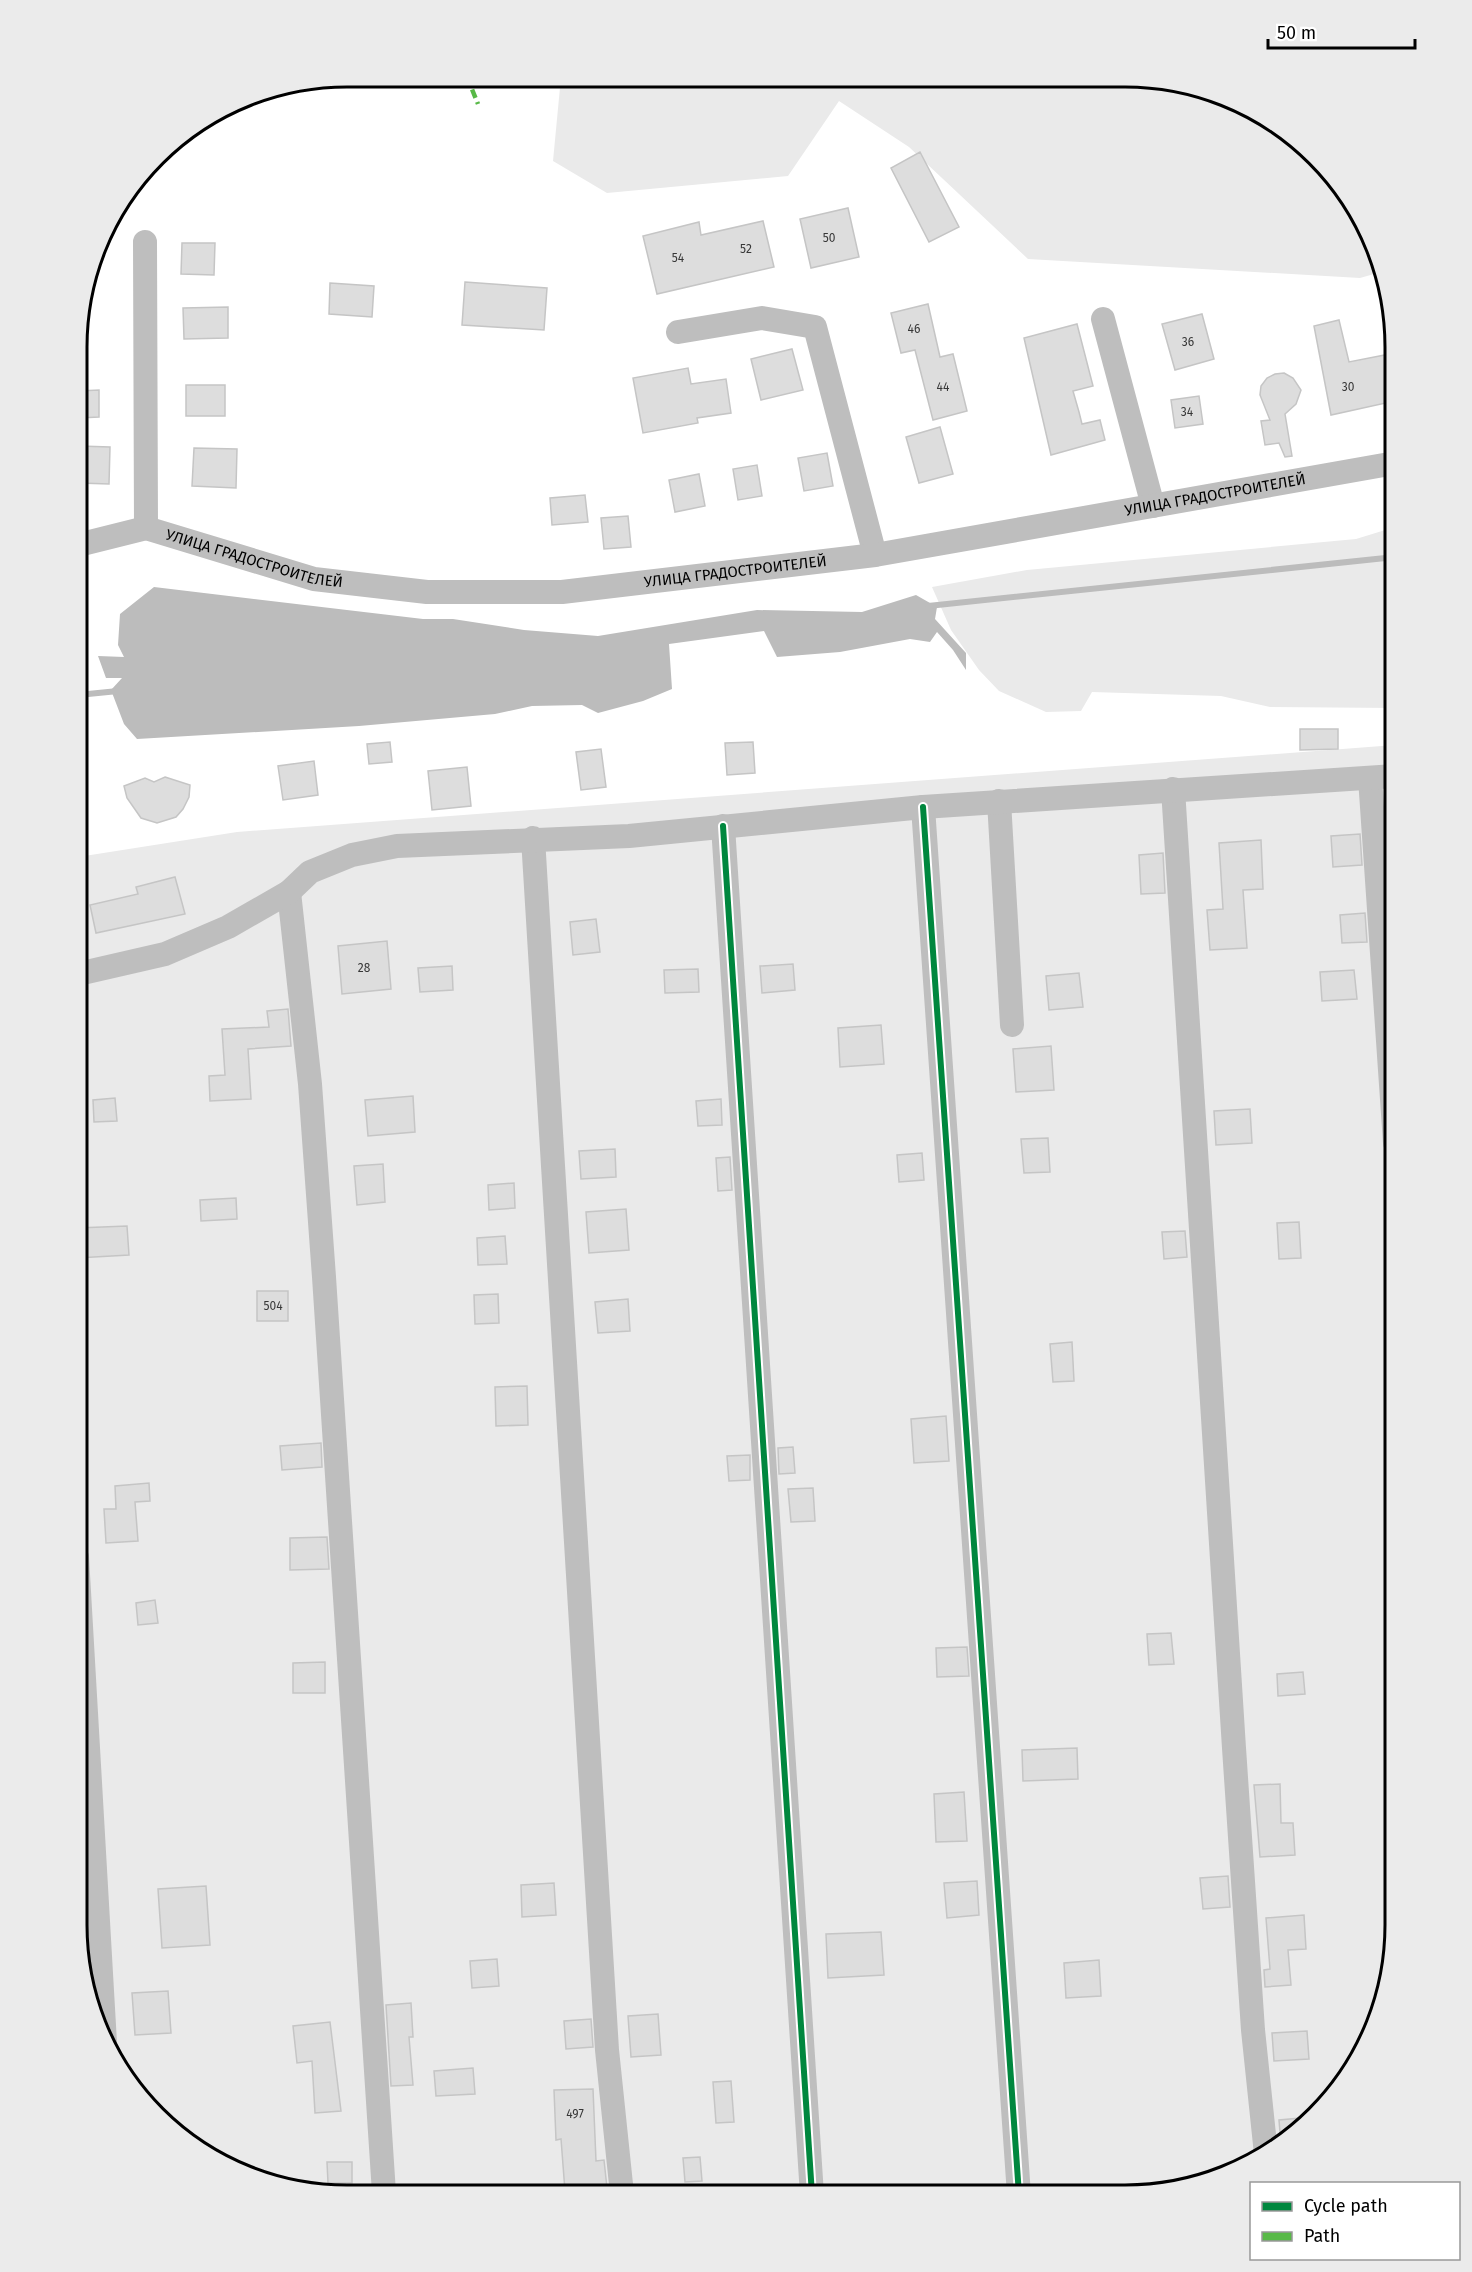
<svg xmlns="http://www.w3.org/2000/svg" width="1472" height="2272" font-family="'Fira Sans',sans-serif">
<rect width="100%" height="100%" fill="#fff"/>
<path fill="#eaeaea" d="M561 77 1161 79 1228 97 1290 132 1339 182 1375 243 1381 272 1360 278 1028 259 909 147 839 101 788 176 607 193 553 161Z
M1395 527V708L1270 707 1221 696 1092 692 1081 711 1046 712 999 691 979 670 951 630 932 587 1027 570 1356 539Z
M1395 745V1943L1375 2028 1340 2090 1290 2139 1229 2175 1126 2195 312 2193 244 2175 182 2140 133 2090 97 2029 77 1925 78 857 237 832Z"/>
<path fill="#bcbcbc" d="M154 587 423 619H453L524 630 598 636 757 610 862 612 916 595 937 607 935 619 966 653V670L953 650 937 632 930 642 910 639 840 652 777 657 764 631 669 644 672 689 643 701 598 713 582 705 532 706 495 714 359 726 137 739 124 724 111 690 122 678H106L98 656 124 657 118 645 120 614Z"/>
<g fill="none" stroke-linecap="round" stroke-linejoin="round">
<path stroke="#bcbcbc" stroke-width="6" d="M928 606 1395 557
M78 695 118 691"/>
</g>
<path fill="#ddd" stroke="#c5c5c5" stroke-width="1.5" d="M920 152 959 227 929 242 891 168Z
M848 208 859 257 811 268 800 219Z
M763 221 774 267 657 294 643 236 699 222 701 235Z
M182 243H215L214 275 181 274Z
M465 282 547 288 544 330 462 325Z
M330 283 374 286 372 317 329 314Z
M928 304 940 357 953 354 967 411 933 420 915 350 901 353 891 313Z
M228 307V338L184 339 183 308Z
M1202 314 1214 359 1175 370 1162 324Z
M1339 320 1349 362 1395 353V401L1331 415 1314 326Z
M1077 324 1093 386 1073 391 1079 412 1082 424 1100 420 1105 440 1051 455 1024 338Z
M792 349 803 390 761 400 751 359Z
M688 368 691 384 726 379 731 413 697 418 698 423 643 433 633 378Z
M1284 373 1293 378 1301 390 1296 404 1285 414 1292 456 1285 457 1279 443 1265 445 1261 421 1270 420 1260 395 1261 386 1267 378 1275 374Z
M186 385H225V416H186Z
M99 390V417L79 418V391Z
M1199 396 1203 424 1175 428 1171 400Z
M940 427 953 474 919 483 906 437Z
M79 446 110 447 109 484 79 483Z
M194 448 237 449 236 488 192 486Z
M827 453 833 486 804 491 798 458Z
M757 465 762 496 738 500 733 469Z
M699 474 705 506 675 512 669 480Z
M585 495 588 522 552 525 550 498Z
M628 516 631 547 604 549 601 518Z
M1300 729H1338V749L1300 750Z
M390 742 392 762 369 764 367 744Z
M753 742 755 773 727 775 725 743Z
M601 749 606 787 581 790 576 752Z
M314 761 318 795 283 800 278 766Z
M467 767 471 806 432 810 428 771Z
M165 777 190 785 189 797 183 809 176 817 157 823 141 818 127 798 124 786 145 778 154 782Z
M1360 834 1362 865 1333 867 1331 836Z
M1261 840 1263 889 1243 890 1247 948 1210 950 1207 910 1223 909 1219 843Z
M1163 853 1165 893 1141 894 1139 855Z
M175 877 185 914 96 933 90 905 138 894 136 887Z
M1365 913 1367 942 1342 943 1340 915Z
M596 919 600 952 573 955 570 922Z
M387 941 391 989 342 994 338 946Z
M793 964 795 990 762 993 760 966Z
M452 966 453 990 420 992 418 968Z
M698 969 699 992 665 993 664 970Z
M1354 970 1357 999 1322 1001 1320 972Z
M1079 973 1083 1007 1049 1010 1046 976Z
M288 1009 291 1046 248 1049 251 1099 210 1101 209 1076 225 1075 222 1029 269 1027 267 1011Z
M881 1025 884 1064 840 1067 838 1028Z
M1051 1046 1054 1090 1016 1092 1013 1049Z
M413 1096 415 1132 368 1136 365 1100Z
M115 1098 117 1121 94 1122 93 1100Z
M721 1099 722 1125 698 1126 696 1101Z
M1250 1109 1252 1143 1216 1145 1214 1111Z
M1048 1138 1050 1172 1024 1173 1021 1139Z
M615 1149 616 1177 581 1179 579 1151Z
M922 1153 924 1180 899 1182 897 1155Z
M730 1157 732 1190 718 1191 716 1158Z
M383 1164 385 1202 357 1205 354 1166Z
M514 1183 515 1208 489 1210 488 1185Z
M236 1198 237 1219 201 1221 200 1200Z
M626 1209 629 1250 589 1253 586 1212Z
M1299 1222 1301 1258 1279 1259 1277 1223Z
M127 1226 129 1255 77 1258V1228Z
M1185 1231 1187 1257 1164 1259 1162 1232Z
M505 1236 507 1264 478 1265 477 1238Z
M257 1291H288V1321H257Z
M498 1294 499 1323 475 1324 474 1295Z
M628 1299 630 1331 598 1333 595 1302Z
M1072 1342 1074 1381 1053 1382 1050 1344Z
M527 1386 528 1425 496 1426 495 1387Z
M946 1416 949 1461 914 1463 911 1419Z
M321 1443 322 1467 282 1470 280 1446Z
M793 1447 795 1473 779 1474 778 1448Z
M750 1455V1480L729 1481 727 1456Z
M149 1483 150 1501 135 1502 138 1541 106 1543 104 1509H116L115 1486Z
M813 1488 815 1521 791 1522 788 1489Z
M327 1537 329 1569 290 1570V1538Z
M155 1600 158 1623 138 1625 136 1603Z
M1171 1633 1174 1664 1149 1665 1147 1634Z
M967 1647 969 1676 937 1677 936 1648Z
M325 1662V1693H293V1663Z
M1303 1672 1305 1694 1278 1696 1277 1674Z
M1077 1748 1078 1779 1023 1781 1022 1750Z
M1280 1784 1281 1823H1293L1295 1855 1260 1857 1254 1785Z
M964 1792 967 1841 936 1842 934 1794Z
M1228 1876 1230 1907 1203 1909 1200 1878Z
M977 1881 979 1915 947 1918 944 1883Z
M554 1883 556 1915 522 1917 521 1885Z
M206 1886 210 1945 162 1948 158 1889Z
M83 1912 87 1978 76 1925 77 1913Z
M1304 1915 1306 1949 1288 1950 1291 1985 1265 1987 1264 1970 1270 1969 1266 1918Z
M881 1932 884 1975 828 1978 826 1934Z
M497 1959 499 1986 472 1988 470 1961Z
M1099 1960 1101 1996 1066 1998 1064 1963Z
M168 1991 171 2033 135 2035 132 1993Z
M411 2003 413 2037H409L413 2085 391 2086 386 2005Z
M658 2014 661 2055 631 2057 628 2016Z
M591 2019 593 2047 566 2049 564 2021Z
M330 2022 341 2111 315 2113 312 2061 297 2063 293 2026Z
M1307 2031 1309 2059 1274 2061 1272 2033Z
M473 2068 475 2094 436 2096 434 2071Z
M731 2081 734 2122 716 2123 713 2082Z
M593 2089 596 2161 604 2160 607 2188 565 2191 561 2139 556 2140 554 2090Z
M1312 2117 1290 2139 1281 2145 1279 2120Z
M700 2157 702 2181 685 2182 683 2158Z
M327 2162H352V2183H328Z"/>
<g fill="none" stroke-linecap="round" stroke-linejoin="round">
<g stroke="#bebebe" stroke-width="24">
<path d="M145 242 146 528"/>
<path d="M1103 319 1153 506"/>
<path d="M678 332 762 318 815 327 875 555"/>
<path id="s1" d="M78 545 146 528 314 579 427 592H562L875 555 1395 463"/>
<path d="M1370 778 1395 1143"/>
<path d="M1173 789 1234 1748 1253 2030 1266 2154"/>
<path d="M999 801 1012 1025"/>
<path d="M923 807 1019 2195"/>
<path d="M723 826 812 2195"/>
<path d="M533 838 607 2050 622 2194"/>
<path d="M289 892 310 1084 324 1277 384 2193"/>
<path d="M78 974 165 954 228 927 289 892 310 872 352 855 397 846 629 836 923 807 1395 776"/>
<path d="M77 1557 105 2043"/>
</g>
<path stroke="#58b947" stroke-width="4.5" stroke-dasharray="9 4.5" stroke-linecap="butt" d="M467 77 478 104"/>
<defs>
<path id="cycleway" d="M923 807 1019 2195
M723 826 812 2195"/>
</defs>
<use href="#cycleway" stroke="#fff" stroke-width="10"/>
<use href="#cycleway" stroke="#00873e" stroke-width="6"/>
</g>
<g text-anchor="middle" stroke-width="6" stroke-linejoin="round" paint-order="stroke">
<g font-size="12" fill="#373737">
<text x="829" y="242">50</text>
<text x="746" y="253">52</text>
<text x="678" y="262">54</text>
<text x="914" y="333">46</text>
<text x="1188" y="346">36</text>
<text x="943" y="391">44</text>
<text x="1348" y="391">30</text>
<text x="1187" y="416">34</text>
<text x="364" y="972">28</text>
<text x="273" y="1310">504</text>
<text x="575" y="2118">497</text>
</g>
<g font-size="15" fill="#000" stroke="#fff">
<text dy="5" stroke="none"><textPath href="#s1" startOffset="1155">УЛИЦА ГРАДОСТРОИТЕЛЕЙ</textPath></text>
<text dy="5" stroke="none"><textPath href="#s1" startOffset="183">УЛИЦА ГРАДОСТРОИТЕЛЕЙ</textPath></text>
<text dy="5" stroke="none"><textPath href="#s1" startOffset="669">УЛИЦА ГРАДОСТРОИТЕЛЕЙ</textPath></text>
</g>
</g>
<path d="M0 0H1472V2272H0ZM347 87H1125A260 260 0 0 1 1385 347V1925A260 260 0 0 1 1125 2185H347A260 260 0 0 1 87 1925V347A260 260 0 0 1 347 87Z" fill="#ebebeb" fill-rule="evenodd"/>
<path fill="none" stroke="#000" stroke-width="3" d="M347 87H1125A260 260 0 0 1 1385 347V1925A260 260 0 0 1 1125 2185H347A260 260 0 0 1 87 1925V347A260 260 0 0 1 347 87Z"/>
<rect x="1250" y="2182" width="210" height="78" fill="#ffffff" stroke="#999999" stroke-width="1.5"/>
<rect x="1262" y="2202" width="30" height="9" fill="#00873e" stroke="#999999" stroke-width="1.5"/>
<text x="1304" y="2212" font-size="18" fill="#000000">Cycle path</text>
<rect x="1262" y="2232" width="30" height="9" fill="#58b947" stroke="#999999" stroke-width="1.5"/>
<text x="1304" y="2242" font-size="18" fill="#000000">Path</text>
<path d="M1268 39v9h147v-9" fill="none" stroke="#000000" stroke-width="3"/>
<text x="1277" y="39" font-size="18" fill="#000000" stroke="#ffffff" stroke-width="4.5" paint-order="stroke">50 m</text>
</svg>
